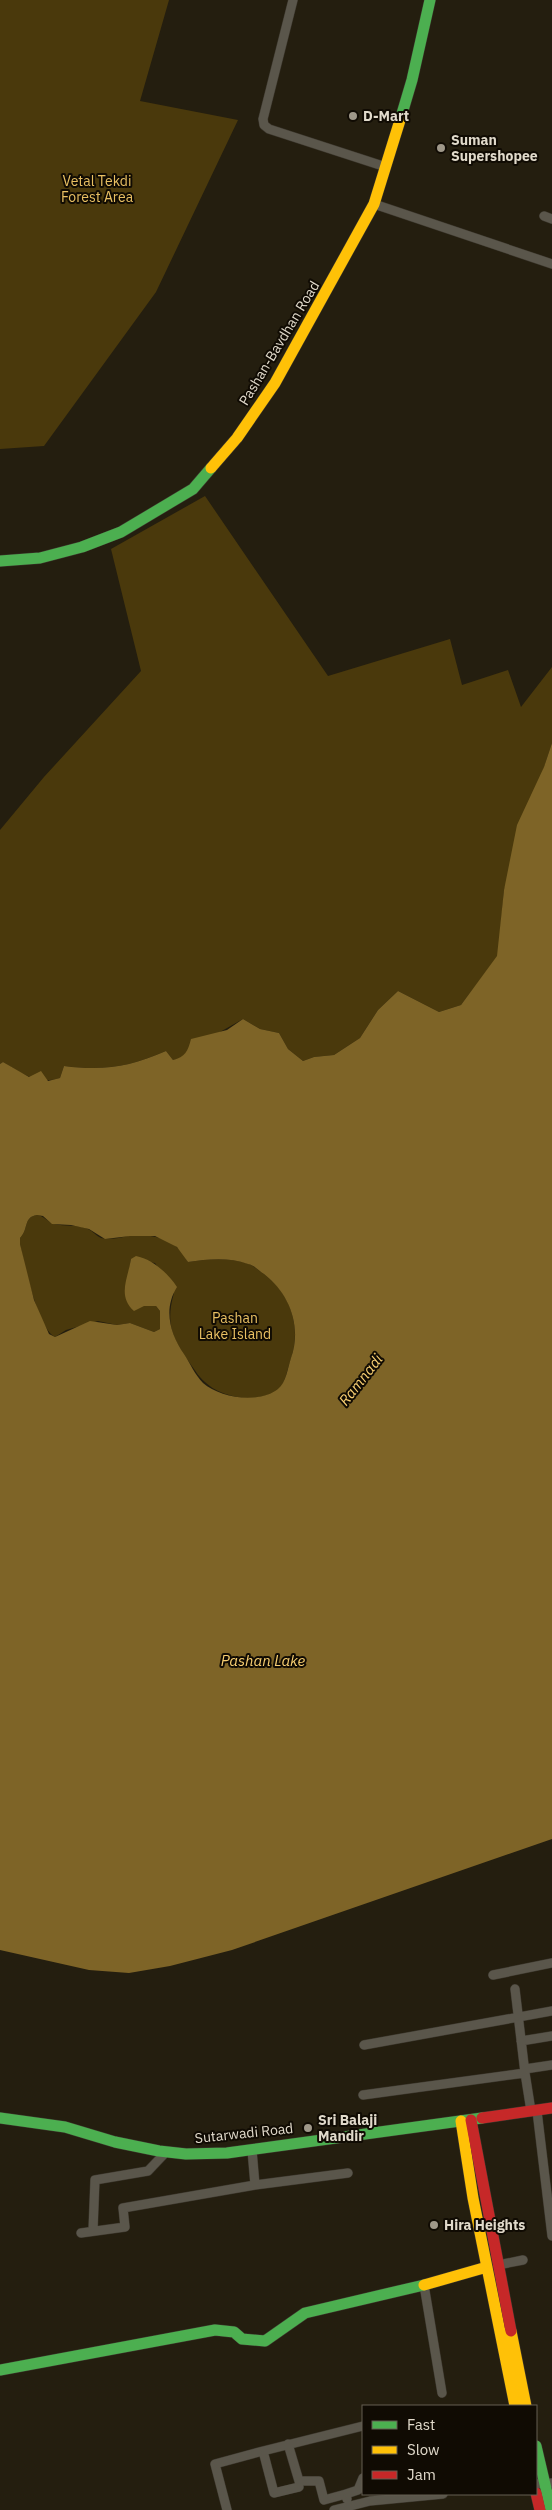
<svg xmlns="http://www.w3.org/2000/svg" width="552" height="2510" font-family="'IBM Plex Sans',sans-serif">
<rect width="100%" height="100%" fill="#241e0f"/>
<path fill="#4a390c" d="M0 0H169L140 101 238 120 156 292 44 446 0 449Z
M205 496 328 676 450 639 462 685 508 670 521 707 552 667V743L504 890 498 956 461 1005 439 1012 398 991 378 1010 360 1038 334 1055 314 1057 303 1061 288 1049 279 1033 260 1029 243 1019 188 1050 182 1058 173 1060 166 1051C130 1067 103 1071 64 1066L60 1078C37 1085 23 1074 3 1062L0 1064V830L44 777 141 671 111 549Z
M37 1215C44 1216 48 1222 54 1224 65 1227 77 1224 88 1229 93 1231 96 1236 101 1238 111 1240 119 1238 128 1236 152 1233 178 1239 188 1262 208 1259 229 1257 249 1264 254 1266 259 1271 264 1274 292 1295 302 1329 290 1362 287 1370 285 1385 278 1390 266 1398 250 1399 237 1397 219 1394 204 1385 194 1369 175 1341 164 1328 174 1293L155 1263 131 1259 128 1278 144 1306H156L160 1311V1329L154 1332 130 1323 117 1325 98 1321 66 1330 55 1337C38 1329 24 1263 20 1244V1238C29 1229 23 1217 37 1215Z"/>
<path fill="#7e6427" fill-rule="evenodd" d="M552 743V1839L232 1950 170 1966 129 1973 89 1970 0 1950V1064L3 1062 29 1077 41 1071 48 1081 60 1078 64 1066C103 1071 130 1067 166 1051L173 1060C185 1057 188 1051 191 1039L227 1030 243 1019 260 1029 279 1033 288 1049 303 1061 314 1057 334 1055 360 1038 378 1010 398 991 439 1012 461 1005 497 956 504 890 517 825 544 767ZM37 1215 43 1216 52 1224 71 1225 89 1229 105 1239 130 1236H155L177 1247 188 1262C208 1259 229 1257 248 1264 254 1265 259 1271 264 1274 290 1294 302 1327 291 1358 288 1367 286 1383 278 1389 259 1404 220 1398 203 1383 195 1375 190 1363 184 1354 170 1334 163 1309 177 1287 168 1273 152 1259 136 1256L131 1259C128 1278 117 1296 134 1311L144 1306H156L160 1311V1329L154 1332 130 1323 117 1325 90 1321 55 1337 49 1334 34 1300 20 1244V1238C29 1229 23 1217 37 1215Z"/>
<g fill="none" stroke-linecap="round" stroke-linejoin="round">
<defs>
<path id="street" d="M293 0 263 119 264 125 269 129 386 167
M374 204 552 264
M544 216 552 219
M493 1975 552 1963
M515 1989 525 2073
M521 2041 552 2036
M364 2045 552 2011
M525 2069 552 2065
M363 2095 525 2073 531 2111
M537 2111 552 2236
M252 2150 255 2185
M93 2230 95 2180 148 2171 166 2152
M81 2233 125 2227 123 2208 255 2185 348 2173
M498 2265 523 2260
M424 2285 442 2393
M288 2444 299 2481H319L324 2500 346 2494
M263 2451 363 2426
M536 2484 552 2483
M347 2499 346 2494 358 2490 363 2478
M227 2510 215 2464 263 2451 274 2493 299 2487
M334 2510 370 2501 443 2494"/>
<path id="fast" d="M401 117 412 80 430 0
M0 561 40 558 82 547 121 532 193 489 211 468
M0 2118 65 2127 115 2142 159 2151 186 2154 227 2153 482 2118
M0 2370 215 2330 234 2332 242 2339 265 2341 305 2313 424 2285
M536 2446 551 2510"/>
<path id="slow" d="M211 468 237 438 275 383 374 204 401 117
M461 2121 473 2198 515 2406
M424 2285 487 2267
M511 2331 526 2406"/>
<path id="jam" d="M482 2118 552 2108
M471 2120 511 2331
M536 2493 540 2510"/>
</defs>
<use href="#street" stroke="#3c372d" stroke-width="10"/>
<use href="#fast" stroke="#3c372d" stroke-width="12"/>
<use href="#slow" stroke="#3c372d" stroke-width="12"/>
<use href="#jam" stroke="#3c372d" stroke-width="12"/>
<use href="#street" stroke="#5a564b" stroke-width="9"/>
<use href="#fast" stroke="#4caf50" stroke-width="11"/>
<use href="#slow" stroke="#ffc107" stroke-width="11"/>
<use href="#jam" stroke="#c62828" stroke-width="11"/>
</g>
<g fill="#9f9889" stroke="#100b03" stroke-width="2">
<circle cx="353" cy="116" r="5"/>
<circle cx="441" cy="148" r="5"/>
<circle cx="308" cy="2128" r="5"/>
<circle cx="434" cy="2225" r="5"/>
</g>
<g text-anchor="middle" stroke-width="4" stroke-linejoin="round" paint-order="stroke">
<g font-size="14" font-weight="bold" fill="#e1dacb" stroke="#100b03" text-anchor="start">
<text x="363" y="121">D-Mart</text>
<text x="451" y="145">Suman<tspan x="451" dy="16">Supershopee</tspan></text>
<text x="318" y="2125">Sri Balaji<tspan x="318" dy="16">Mandir</tspan></text>
<text x="444" y="2230">Hira Heights</text>
</g>
<g font-size="14" fill="#e9c063" stroke="#100b03">
<text x="97" y="186">Vetal Tekdi<tspan x="97" dy="16">Forest Area</tspan></text>
<text x="235" y="1323">Pashan<tspan x="235" dy="16">Lake Island</tspan></text>
</g>
<g font-size="14" fill="#e1dacb" stroke="#100b03">
<text transform="translate(279 343) rotate(-59)" y="5">Pashan-Bavdhan Road</text>
<text transform="translate(244 2133) rotate(-6)" y="5">Sutarwadi Road</text>
</g>
<g font-size="15" font-style="italic" fill="#f8cf72" stroke="#100b03">
<text transform="translate(361 1380) rotate(-52)" y="5">Ramnadi</text>
<text x="263" y="1666">Pashan Lake</text>
</g>
</g>
<rect x="362" y="2405" width="175" height="90" fill="#100b03" stroke="#645e53"/>
<rect x="372" y="2421" width="25" height="8" fill="#4caf50" stroke="#645e53"/>
<text x="407" y="2430" font-size="15" fill="#e1dacb">Fast</text>
<rect x="372" y="2446" width="25" height="8" fill="#ffc107" stroke="#645e53"/>
<text x="407" y="2455" font-size="15" fill="#e1dacb">Slow</text>
<rect x="372" y="2471" width="25" height="8" fill="#c62828" stroke="#645e53"/>
<text x="407" y="2480" font-size="15" fill="#e1dacb">Jam</text>
</svg>
